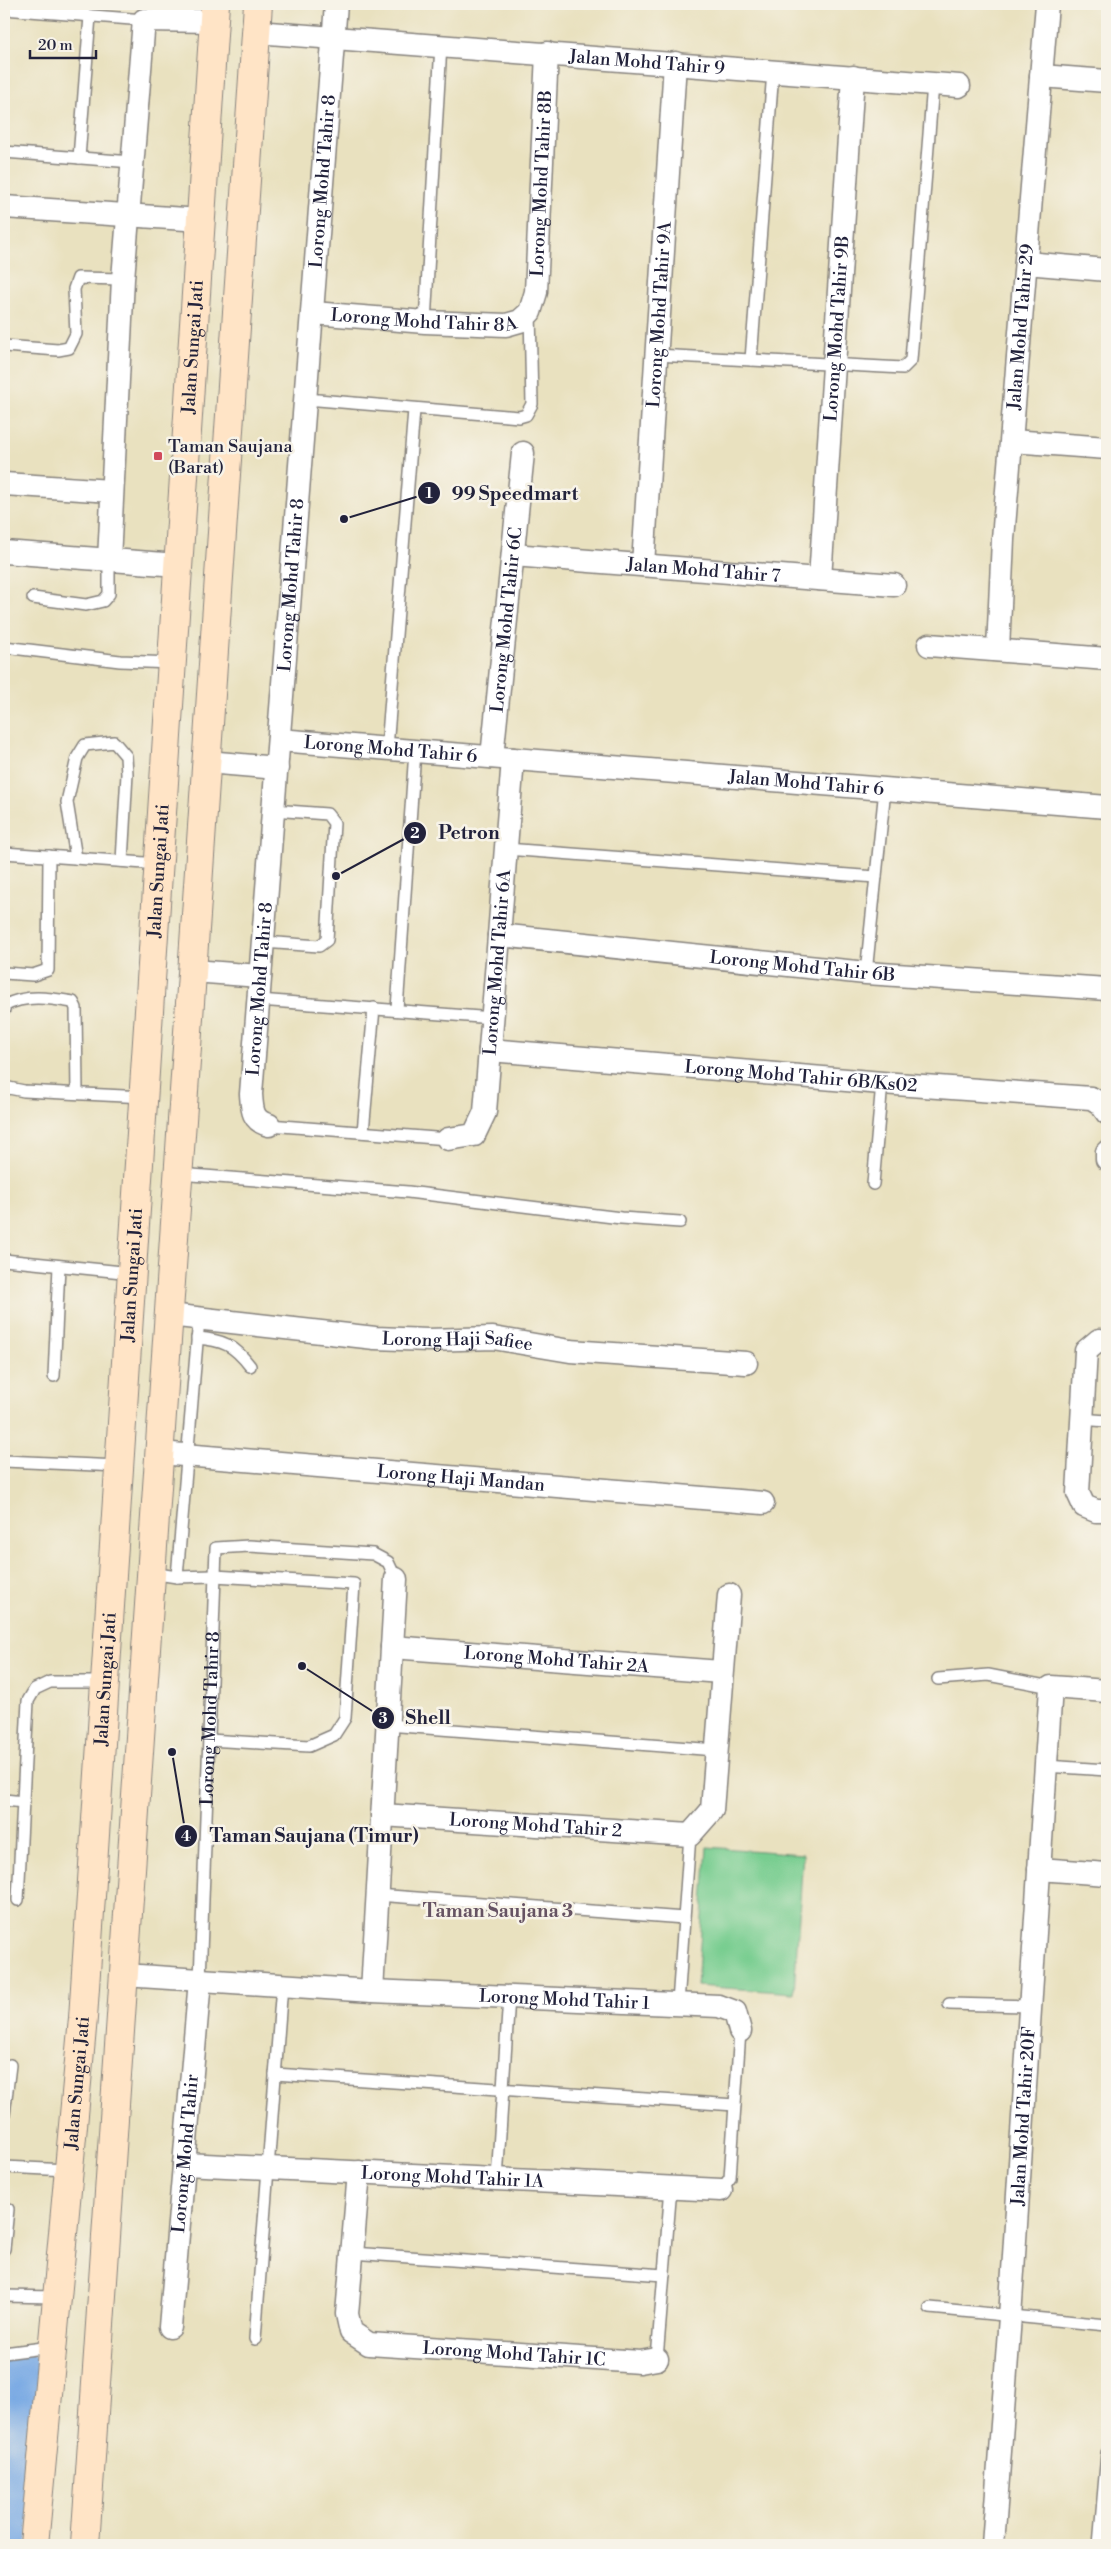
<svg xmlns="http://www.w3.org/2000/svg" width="1111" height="2549" font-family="'Libre Bodoni',serif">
<rect width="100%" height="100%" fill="#f7f3e8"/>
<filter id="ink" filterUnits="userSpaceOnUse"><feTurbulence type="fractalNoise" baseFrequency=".02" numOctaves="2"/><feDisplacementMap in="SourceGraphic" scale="10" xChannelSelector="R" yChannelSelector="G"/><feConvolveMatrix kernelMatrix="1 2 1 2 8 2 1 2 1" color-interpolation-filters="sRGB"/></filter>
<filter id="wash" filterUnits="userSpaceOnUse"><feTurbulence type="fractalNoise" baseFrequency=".0096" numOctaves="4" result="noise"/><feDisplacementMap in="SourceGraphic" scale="20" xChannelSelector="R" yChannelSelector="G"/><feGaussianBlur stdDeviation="1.12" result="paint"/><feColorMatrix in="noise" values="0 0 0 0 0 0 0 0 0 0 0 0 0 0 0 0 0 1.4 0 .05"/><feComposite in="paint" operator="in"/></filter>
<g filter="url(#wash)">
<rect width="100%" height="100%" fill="#e9e1bf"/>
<path fill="#78cd90" stroke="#4d7866" d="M707 1847 803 1854 794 1993 697 1986Z"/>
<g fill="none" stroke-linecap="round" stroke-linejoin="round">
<path stroke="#7aaae4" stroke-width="40" d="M7 2545 19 2369"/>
</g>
</g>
<g filter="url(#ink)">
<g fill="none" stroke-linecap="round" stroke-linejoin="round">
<defs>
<g id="lane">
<path d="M4 9 144 20"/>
<path d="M4 152 132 162"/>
<path d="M79 158 90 16"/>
<path d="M425 322 441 45"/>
<path d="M4 346 58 350 69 348 76 334 74 289 78 278 123 279"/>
<path d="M656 355 903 368 911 360 933 84"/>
<path d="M751 360 773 71"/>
<path d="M306 399 519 417 526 415 532 404 530 312"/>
<path d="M33 598 86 605 103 601 109 594V560"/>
<path d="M4 647 120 661 172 663"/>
<path d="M387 748 414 410"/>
<path d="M506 849 876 877"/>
<path d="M4 853 159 864"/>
<path d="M76 858 67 802 77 758 85 745 114 742 126 756 127 774 122 861"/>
<path d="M263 942 319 946 327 940 334 823 327 814 273 810"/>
<path d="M4 973 33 975 48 970 49 856"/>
<path d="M866 973 885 789"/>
<path d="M259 1000 493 1018"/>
<path d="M397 1009 415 751"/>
<path d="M4 1010V1006C25 994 49 998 73 1002L76 1008 77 1093"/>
<path d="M4 1087 24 1091 144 1097"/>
<path d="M269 1125 448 1139"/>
<path d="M363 1132 374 1008"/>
<path d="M179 1174 408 1192 621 1218 680 1222"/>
<path d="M873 1184 882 1083"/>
<path d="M4 1260 132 1273"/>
<path d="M197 1338C223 1340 234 1345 250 1366"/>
<path d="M54 1376 59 1266"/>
<path d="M1080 1419 1107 1421"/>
<path d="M4 1461 119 1466"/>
<path d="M151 1573 177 1577 214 1576 354 1584 345 1718 334 1735 309 1746 209 1740"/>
<path d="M177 1577 199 1319"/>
<path d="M938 1679 988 1675 1051 1687"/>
<path d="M387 1725 716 1750"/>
<path d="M1045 1766 1107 1770"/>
<path d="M4 1800 24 1802"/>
<path d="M377 1895 684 1918"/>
<path d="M18 1900 28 1701 35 1689 50 1682H105"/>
<path id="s1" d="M200 1980 216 1548 249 1546 373 1554 388 1562 396 1579"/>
<path d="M678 2003 690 1835"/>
<path d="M949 2004 1029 2006"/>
<path d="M275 2074 735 2105"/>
<path d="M4 2115 10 2065"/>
<path d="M4 2167 68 2170"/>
<path d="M497 2179 509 1997"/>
<path d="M721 2190 730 2178 740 2031"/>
<path d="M4 2249 8 2209"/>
<path d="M352 2253 664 2275"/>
<path d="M4 2296 55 2297"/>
<path d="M930 2308 1107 2325"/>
<path d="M255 2339 282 1985"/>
<path d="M4 2353 51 2347"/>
<path d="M657 2359 671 2187"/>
<path d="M1099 2545 1107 2453"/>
</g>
<g id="street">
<path id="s2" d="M256 32 959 86"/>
<path d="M1041 76 1107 81"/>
<path d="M4 207 201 220"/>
<path d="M1026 263 1107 270"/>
<path id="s3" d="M313 313 425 322 506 325 520 321 530 312 536 292 547 53"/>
<path d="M1012 441 1107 448"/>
<path d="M4 484 111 491"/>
<path d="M4 552 178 565"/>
<path id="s4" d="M513 555 894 585"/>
<path d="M109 560 123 279 144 20 214 21"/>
<path id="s5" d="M643 565 675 63"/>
<path id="s6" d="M820 579 853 77"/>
<path d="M929 645 1107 659"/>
<path id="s7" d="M998 650 1003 539 1047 4"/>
<path id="s8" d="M279 740 1107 807"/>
<path id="s9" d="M492 757 523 453"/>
<path d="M207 762 277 768"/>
<path id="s10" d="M499 935 866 973 1107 989"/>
<path d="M193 971 260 976"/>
<path id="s11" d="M490 1050 882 1083 1091 1098 1100 1103 1107 1113"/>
<path id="s12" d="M269 1125C252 1121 252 1109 251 1094L336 4"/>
<path id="s13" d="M448 1139 474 1135 485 1112 513 759"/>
<path d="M1107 1152V1159"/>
<path id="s14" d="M169 1315 375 1338 428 1340 493 1338 570 1351 746 1363"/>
<path d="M1107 1341 1099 1340 1086 1351 1078 1493 1084 1506 1096 1511H1107"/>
<path id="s15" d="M160 1453 763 1503"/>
<path id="s16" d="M392 1647 721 1672"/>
<path id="s17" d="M382 1815 690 1835 712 1810 729 1595"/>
<path d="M1039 1869 1107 1874"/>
<path id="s18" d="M124 1975 372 1991 719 2006 735 2012 740 2031"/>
<path d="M372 1991 396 1579"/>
<path id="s19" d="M184 2164 721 2190"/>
<path id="s20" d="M359 2172 347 2314 351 2332 369 2344 640 2362 657 2359"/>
<path id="s21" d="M170 2327 200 1980"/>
<path id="s22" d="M993 2545 1010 2317 1051 1687 1107 1691"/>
</g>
<g id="secondary">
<path id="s23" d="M34 2545 83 2018 215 4"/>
<path d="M85 2545 258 4"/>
</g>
</defs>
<use href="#lane" stroke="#86827d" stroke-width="14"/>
<use href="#street" stroke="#86827d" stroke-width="25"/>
<use href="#secondary" stroke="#86827d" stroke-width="30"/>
<use href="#lane" stroke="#fff" stroke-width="11"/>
<use href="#street" stroke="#fff" stroke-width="22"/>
<use href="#secondary" stroke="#ffe4c6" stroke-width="28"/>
</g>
</g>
<rect fill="#d1495b" stroke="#f7f3e8" stroke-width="2" x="153" y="451" width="10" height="10" rx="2.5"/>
<g text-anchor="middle" stroke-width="5" stroke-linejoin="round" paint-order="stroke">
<g font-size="18" fill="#22223b" stroke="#f7f3e8">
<text dy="6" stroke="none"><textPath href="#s2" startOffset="392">Jalan Mohd Tahir 9</textPath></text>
<text dy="6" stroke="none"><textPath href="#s12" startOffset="955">Lorong Mohd Tahir 8</textPath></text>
<text dy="6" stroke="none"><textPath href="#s3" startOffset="351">Lorong Mohd Tahir 8B</textPath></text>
<text dy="6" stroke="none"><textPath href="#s5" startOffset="251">Lorong Mohd Tahir 9A</textPath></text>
<text dy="6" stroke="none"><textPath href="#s3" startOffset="111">Lorong Mohd Tahir 8A</textPath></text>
<text dy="6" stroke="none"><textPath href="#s7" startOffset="324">Jalan Mohd Tahir 29</textPath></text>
<text dy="6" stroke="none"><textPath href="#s6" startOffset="251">Lorong Mohd Tahir 9B</textPath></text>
<text dy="6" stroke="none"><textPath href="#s23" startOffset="2204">Jalan Sungai Jati</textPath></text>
<text dy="6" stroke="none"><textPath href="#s4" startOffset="191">Jalan Mohd Tahir 7</textPath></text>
<text dy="6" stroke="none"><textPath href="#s12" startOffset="550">Lorong Mohd Tahir 8</textPath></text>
<text dy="6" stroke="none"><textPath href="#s9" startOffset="138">Lorong Mohd Tahir 6C</textPath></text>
<text dy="6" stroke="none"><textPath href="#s8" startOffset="112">Lorong Mohd Tahir 6</textPath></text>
<text dy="6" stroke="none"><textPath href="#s8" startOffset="529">Jalan Mohd Tahir 6</textPath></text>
<text dy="6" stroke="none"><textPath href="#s23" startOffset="1679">Jalan Sungai Jati</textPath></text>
<text dy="6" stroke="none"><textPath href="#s13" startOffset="202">Lorong Mohd Tahir 6A</textPath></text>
<text dy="6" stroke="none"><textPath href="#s10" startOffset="305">Lorong Mohd Tahir 6B</textPath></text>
<text dy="6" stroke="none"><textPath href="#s12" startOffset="145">Lorong Mohd Tahir 8</textPath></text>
<text dy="6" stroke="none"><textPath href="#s11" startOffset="312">Lorong Mohd Tahir 6B/Ks02</textPath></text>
<text dy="6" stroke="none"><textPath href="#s23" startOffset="1274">Jalan Sungai Jati</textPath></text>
<text dy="6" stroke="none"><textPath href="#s14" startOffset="290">Lorong Haji Safiee</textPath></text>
<text dy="6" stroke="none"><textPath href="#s15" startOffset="302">Lorong Haji Mandan</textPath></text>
<text dy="6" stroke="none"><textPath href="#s16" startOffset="165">Lorong Mohd Tahir 2A</textPath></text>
<text dy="6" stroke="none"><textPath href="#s23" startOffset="869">Jalan Sungai Jati</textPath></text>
<text dy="6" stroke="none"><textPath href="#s1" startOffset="262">Lorong Mohd Tahir 8</textPath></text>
<text dy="6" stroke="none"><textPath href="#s17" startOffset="154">Lorong Mohd Tahir 2</textPath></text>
<text dy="6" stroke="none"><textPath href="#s18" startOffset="441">Lorong Mohd Tahir 1</textPath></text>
<text dy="6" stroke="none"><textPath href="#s23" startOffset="464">Jalan Sungai Jati</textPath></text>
<text dy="6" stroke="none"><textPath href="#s22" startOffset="430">Jalan Mohd Tahir 20F</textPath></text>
<text dy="6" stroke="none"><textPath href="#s21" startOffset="174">Lorong Mohd Tahir</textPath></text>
<text dy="6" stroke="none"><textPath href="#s19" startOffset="269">Lorong Mohd Tahir 1A</textPath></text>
<text dy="6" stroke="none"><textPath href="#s20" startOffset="328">Lorong Mohd Tahir 1C</textPath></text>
</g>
<g font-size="18" fill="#22223b" stroke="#f7f3e8" text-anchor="start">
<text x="168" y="452">Taman Saujana<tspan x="168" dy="21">(Barat)</tspan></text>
</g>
<g font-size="19" font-weight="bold" fill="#665363" stroke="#f7f3e8">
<text x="498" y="1917">Taman Saujana 3</text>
</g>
</g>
<path fill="none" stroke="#22223b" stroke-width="2" d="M344 519L429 493M336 876L415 833M302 1666L383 1718M172 1752L186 1836"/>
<g fill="#22223b" stroke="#f7f3e8" stroke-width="2">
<circle cx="344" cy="519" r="5"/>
<circle cx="336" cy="876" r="5"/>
<circle cx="302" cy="1666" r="5"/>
<circle cx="172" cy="1752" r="5"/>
<circle cx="429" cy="493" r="12"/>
<circle cx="415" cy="833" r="12"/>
<circle cx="383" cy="1718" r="12"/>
<circle cx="186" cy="1836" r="12"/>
</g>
<g font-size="15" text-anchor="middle" font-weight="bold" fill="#fff">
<text x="429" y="498">1</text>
<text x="415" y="838">2</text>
<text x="383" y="1723">3</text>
<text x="186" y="1841">4</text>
</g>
<g font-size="19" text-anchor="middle" font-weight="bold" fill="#22223b" stroke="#f7f3e8" stroke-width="5" stroke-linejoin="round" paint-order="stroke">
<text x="515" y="500">99 Speedmart</text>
<text x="469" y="839">Petron</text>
<text x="428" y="1724">Shell</text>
<text x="314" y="1842">Taman Saujana (Timur)</text>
</g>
<rect width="1111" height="2549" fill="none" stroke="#f7f3e8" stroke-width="20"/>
<path d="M30 50v8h66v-8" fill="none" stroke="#22223b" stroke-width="2.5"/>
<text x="38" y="50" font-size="15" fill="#22223b" stroke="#f7f3e8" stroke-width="4" paint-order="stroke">20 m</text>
</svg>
